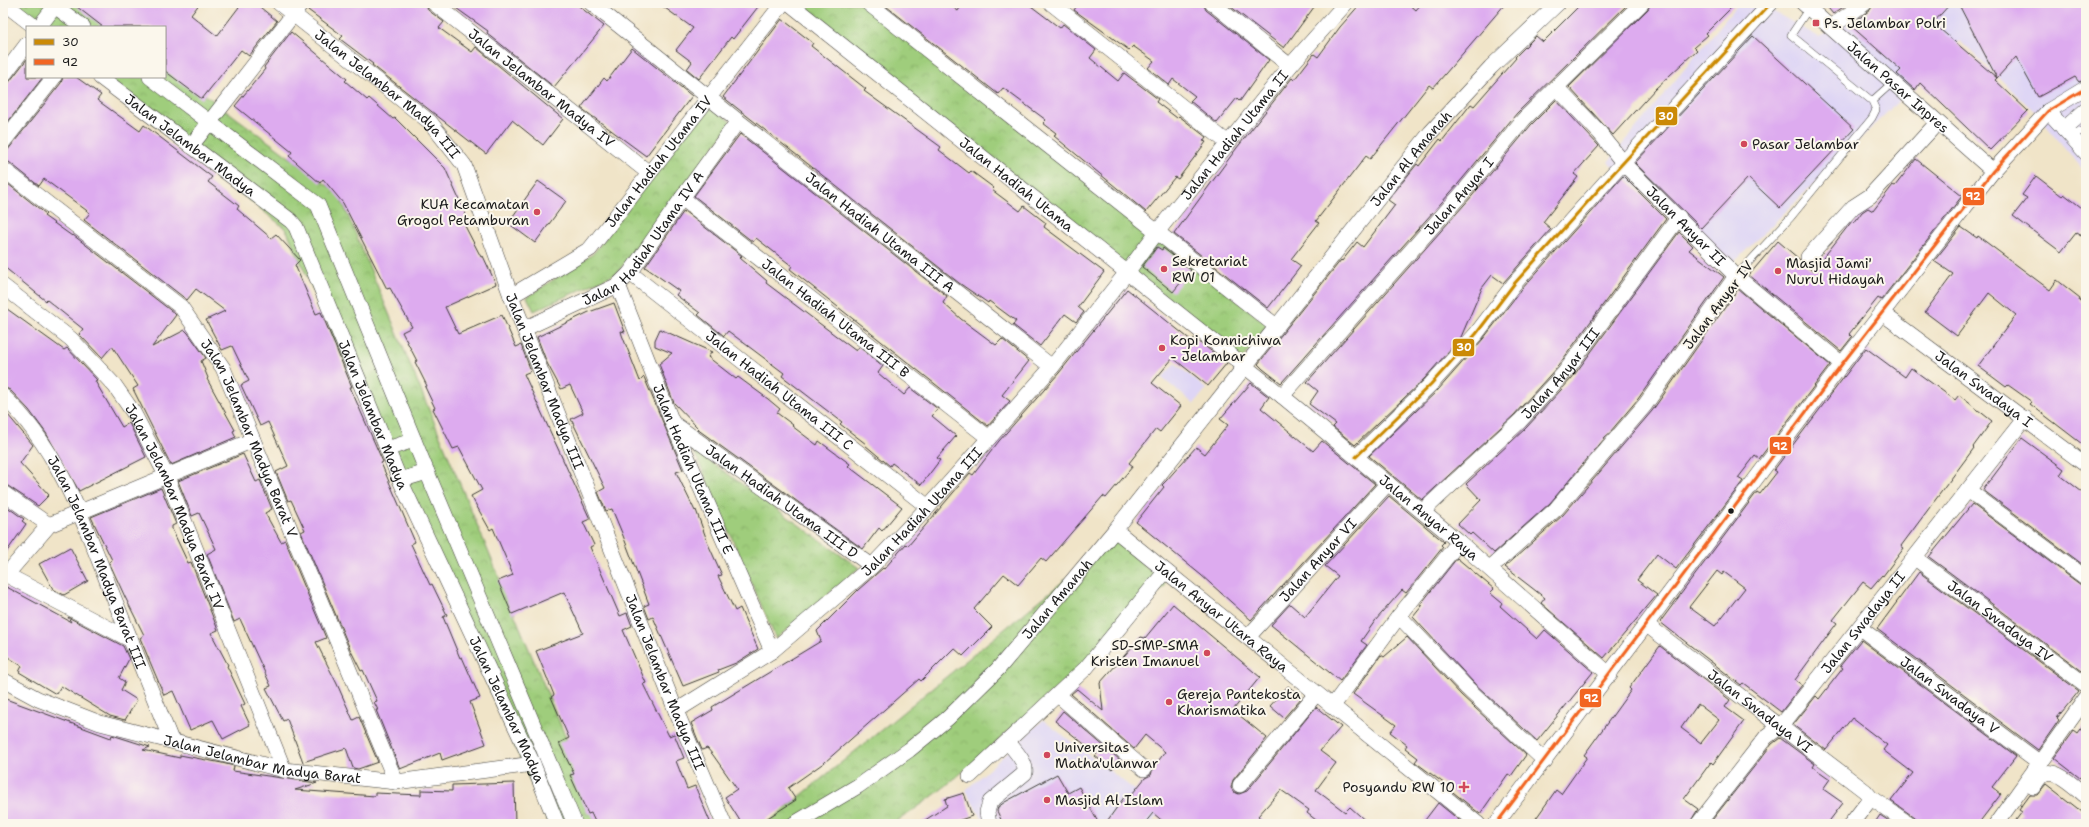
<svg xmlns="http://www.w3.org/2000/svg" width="2089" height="827" font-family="'Shantell Sans',sans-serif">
<defs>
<pattern id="park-crowns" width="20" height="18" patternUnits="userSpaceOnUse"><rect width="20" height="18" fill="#9fcd7b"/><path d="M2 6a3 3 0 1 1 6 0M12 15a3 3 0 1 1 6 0" fill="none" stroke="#88af6a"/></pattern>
</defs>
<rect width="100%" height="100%" fill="#fbf7ec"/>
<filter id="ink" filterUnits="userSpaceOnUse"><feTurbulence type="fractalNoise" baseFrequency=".025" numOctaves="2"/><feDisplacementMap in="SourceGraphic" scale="8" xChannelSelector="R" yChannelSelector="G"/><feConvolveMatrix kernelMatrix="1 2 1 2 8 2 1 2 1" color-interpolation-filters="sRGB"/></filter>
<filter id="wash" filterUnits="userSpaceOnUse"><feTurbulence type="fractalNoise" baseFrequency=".012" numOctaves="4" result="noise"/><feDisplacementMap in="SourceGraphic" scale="16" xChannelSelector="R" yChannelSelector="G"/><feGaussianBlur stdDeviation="0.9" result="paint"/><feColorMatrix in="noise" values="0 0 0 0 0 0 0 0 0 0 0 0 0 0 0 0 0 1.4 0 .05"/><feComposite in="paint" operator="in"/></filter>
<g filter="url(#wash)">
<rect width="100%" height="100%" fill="#f0e4c8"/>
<path fill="#ded5f5" d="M1739 3H1758L1819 37 1883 3H2086V173L2034 111 1960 41 1729 267 1608 162Z
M1175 363 1206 389 1194 404 1162 378Z
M1043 720 1161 810 1151 824H984L966 790Z"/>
<path fill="url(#park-crowns)" stroke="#5e744c" d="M3 3H81L114 27H31Z
M789 3H862L1268 325 1242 359Z
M165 65 339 194 602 824H549L286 229 94 77H165Z
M708 104 732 123 617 273 534 311 527 297 593 254Z
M693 449 859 568 776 639Z
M1115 539 1166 585C1120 631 1072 674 1024 717 982 755 940 795 892 824H766Z"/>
<g id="blocks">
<path fill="#ddabef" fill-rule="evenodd" d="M72 3H200L191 15 217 36 242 3H255L277 21 249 56 241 50 202 99 165 71V27H103Z
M311 3H425L428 10 444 22 439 28 472 52 476 47 563 119 543 145 512 120 486 154 372 65 373 64 340 39 343 36 308 10Z
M449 3H575L604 26 554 87 487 33 488 31Z
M658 3H761L733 39 731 37 699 79 687 69 692 62 676 50 693 28Z
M882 3H947L958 11 963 3H1027L1060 28 1063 24 1096 50 1090 58 1118 81 1124 73 1158 99 1156 102 1177 118 1179 116 1206 137 1203 141 1206 142 1178 179 1175 177 1146 212 1054 136 1056 133 1043 123 1046 120 1003 88 998 94Z
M1079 3H1203L1206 10 1269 60 1240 101 1237 98 1217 123 1190 101 1195 96 1173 79 1169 85 1148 68 1154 61 1133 46 1129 50 1074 10Z
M1226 3H1317L1284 48Z
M1361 3H1408L1416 10 1422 3H1506L1433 88 1429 85 1370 159 1366 156 1316 221 1319 223 1291 259 1301 266 1268 308 1174 234 1236 149 1292 78 1294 80 1314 54 1318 57 1340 27Z
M1582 3H1629L1517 113 1458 184 1282 382 1281 383 1263 369 1258 364 1341 260 1342 261 1357 242 1363 247 1395 205 1388 200 1417 164 1419 166 1440 139 1442 141 1471 104 1474 106 1516 58 1515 57 1536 36 1543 42Z
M1651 3H1736L1706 33 1708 35 1694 47 1697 50 1655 89 1613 135 1569 87 1648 9Z
M1824 3H1849L1833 14Z
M1874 3H1951L1933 23 1997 78 1995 80 2028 111 1990 150 1920 83 1915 90 1897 74 1901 70 1850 25 1870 10Z
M1958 3H2086V79L2079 82 2075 77 2038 97 2016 57 1997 78Z
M782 19 813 43 811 46 866 89 864 91 941 147 939 150 969 173 971 171 994 188 992 190 1020 211 1024 206 1046 223 1044 227 1104 272 1078 307 1084 312 1076 322 1065 314 1040 346 1013 325 1016 321 989 301 988 303 959 283 723 97Z
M291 32 347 79 345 81 367 100 369 98 393 119 395 118 445 168 470 224 465 226 481 257 483 256 496 284 445 307 458 334 502 315 516 347 521 345 531 371 524 374 590 519 583 522 594 545 590 547 620 616 627 613 632 626 623 630 646 683 643 684 669 736 674 734 684 758 676 761 687 789 695 786 711 824H596L591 813 588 814 570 775 574 774 559 743 569 738 551 697 554 695 536 651 583 633 564 592 512 614 498 581 513 575 493 528 490 530 471 496 482 490 459 447 453 449 433 409 435 408 425 387 427 386 415 362 417 361 402 332 412 327 390 288 387 289 343 203 323 179 320 183 289 156 292 152 235 106 265 69 264 67Z
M1753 36 1854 129 1780 208 1748 178 1701 228 1635 163Z
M632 48 692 96 646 156 581 108 604 78 607 81Z
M27 59V77H43L7 123 3 120V90Z
M63 77H76L101 95 97 100 140 131 144 125 212 177 208 182 239 206 237 209 271 238 276 234 300 260 295 265 316 314 321 312 336 348 352 387H350L383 462 381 463 415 542 411 544 430 585 432 584 447 615 443 617 460 658 462 657 480 698 470 702 486 744 442 760 440 753 400 769 376 710H378L374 702 377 701 363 670 361 671 350 649 301 532 305 530 291 500 288 501 276 472 288 466 268 422 260 426 241 385 249 381 232 346 222 350 206 320 225 311 196 289 187 300 84 220 90 213 44 179 39 186 9 162 3 160V156L61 83Z
M1556 100 1599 146 1574 174 1578 177 1543 222 1551 229 1503 283 1492 275 1482 288 1461 337 1425 378 1355 445 1333 427 1336 424 1309 404 1318 391 1307 382 1472 196 1531 125Z
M740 134 947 296 943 303 961 319 996 345 1002 339 1029 361 1002 395 1010 401 988 426 790 269 792 266 756 238 753 242 694 196Z
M1916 159 1962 196 1881 300 1878 298 1849 334 1852 337 1841 351 1749 275 1778 241 1813 271 1852 221 1854 223 1862 212 1868 208 1873 211 1893 185 1895 186Z
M1623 176 1666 219 1558 366 1514 415 1422 500 1369 456 1438 390 1483 339 1521 290Z
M2036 176 2062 196 2064 194 2086 211V229L2081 236 2076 233 2061 252 2013 216 2027 198 2022 195Z
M3 180 46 214 44 216 72 236 73 235 174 313 176 315 152 347 185 330 188 333 206 358 201 361 208 378 207 379 235 430 233 431 236 437 171 465 133 389 138 386 112 346 102 358 79 334 83 329 47 300 46 301 3 266Z
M538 181 566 201 535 243 508 223Z
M684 211 742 256 740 258 767 281 766 283 856 351 859 347 883 366 878 373 904 395 910 388 938 409 932 416 956 436 937 458 940 460 921 485 892 463 890 466 865 445 866 444 840 424 842 422 782 376 784 373 728 331 724 336 698 315 700 313 676 295 679 291 645 267Z
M1961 227 1977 238 1978 236 2050 290 2057 280 2080 298 2079 300 2086 306V447L2030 404 2032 402 2008 385 2006 387 1978 366 2016 315 1989 293 1957 336 1925 312 1953 274 1934 261Z
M1679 232 1693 246 1689 250 1724 277 1638 399 1550 503 1494 553 1472 533 1470 535 1458 524 1481 500 1466 484 1526 428 1572 378Z
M1157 247 1162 250 1163 248 1191 270 1173 292 1142 267Z
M1127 289 1192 341 1194 338 1227 363 1208 386 1173 358 1152 383 1181 406 1160 432 1156 429 1129 463 1133 466 1106 498 1103 496 1046 562 1041 558 1018 585 1004 574 974 609 992 627 963 656 954 648 921 681 919 679 825 762 788 788 796 800 758 824H742L725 797 737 789 713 755 707 748 702 750 691 723 713 710 712 707 821 641 817 631 858 590 883 568 884 569 906 544 908 546 970 473 973 475 999 441 1059 373Z
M1738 289 1830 365 1759 459 1755 456 1738 478 1743 481 1676 569 1657 554 1637 580 1657 595 1604 658 1541 603 1545 598 1505 567 1563 515 1652 411Z
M614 303 625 332 621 331 622 335 640 381 644 377 683 470 676 472 695 511 696 510 709 546 722 575 718 576 735 611 740 608 758 649 736 663 718 670 719 672 683 686 653 617 649 619 644 606 649 604 622 533 612 509 606 511 598 492 605 488 571 419 583 413 570 385 561 389 547 363 537 337 589 312Z
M3 306 64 350 67 348 97 380 95 381 122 427 129 423 146 457 79 491 46 433 29 410 10 390 3 387Z
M660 329 712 352 708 357 736 379 738 377 768 399 780 409 777 413 793 425 792 426 817 445 819 441 850 464 848 466 902 507 882 531 879 528 863 549 697 429 698 428 674 403 659 364 672 353 655 346V340Z
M1866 348 1905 377 1911 368 1955 400 1959 395 1992 421 1973 447 1974 448 1901 546 1904 548 1883 576 1882 575 1871 588 1863 582 1833 620 1837 623 1795 680 1802 685 1781 712 1743 683 1741 685 1660 622 1757 492 1760 494 1777 472 1774 470ZM1717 571 1722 575 1724 572 1745 588 1715 626 1689 607Z
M1251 383 1269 397 1261 408 1313 451 1322 441 1375 484 1251 620 1201 575 1136 522 1164 487 1162 485 1166 481 1196 447 1205 454 1228 425 1220 419Z
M3 409 33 445 20 463 49 495 38 506 8 486 3 484Z
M2022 438 2064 469 2060 475 2086 495V567L1983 490Z
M243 454 256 482 260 480 272 509 265 513 281 542 285 540 326 638 316 642 337 684 353 720 359 717 378 762 358 769 353 768 346 748 303 762 287 719 283 721 266 688 271 686 240 619 234 622 207 554 216 549 199 513 192 516 178 481Z
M161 488 176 524 172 526V529L188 563 191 562 218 630 211 633 228 665 227 666 245 704 241 706 250 725 223 739 213 720 190 730 173 691 164 695 140 638 144 635 125 597 109 562 112 560 91 517Z
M1389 496 1444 542 1441 545 1443 547 1406 593 1402 590 1375 621 1361 641 1367 645 1340 681 1271 625 1290 604 1305 617 1338 576 1325 566Z
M3 504 24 519 22 521 26 524 3 557Z
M1972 504 2081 585 2086 587V674L1929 557Z
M70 547 88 581 64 595 53 589 39 564Z
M1457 558 1494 589 1490 593 1502 603 1500 606 1537 639 1545 630 1593 672 1537 741 1473 682 1413 617 1422 606 1420 605Z
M1919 572 2079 691 2057 718 2059 720 2038 750 1877 629Z
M3 585 71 622 68 617 123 646 129 659 119 678 125 682 121 690 137 700 125 720 110 716 61 686 56 694 19 672 22 666 3 654Z
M1173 604 1260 677 1233 710 1267 738 1233 780 1231 788 1234 792 1239 794 1247 791 1316 707 1341 727 1320 751 1336 763 1316 790 1345 812 1350 807 1369 824H1321L1307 813 1309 810 1281 790 1258 816 1267 824H1166L1153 813 1144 824H1105L1125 796 1128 799 1145 778 1151 775 1153 768 1165 752 1145 735 1134 749 1071 694 1077 689 1103 711 1100 683 1141 637 1145 638Z
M1407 637 1461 695 1526 755 1511 776 1508 774 1480 814 1448 788 1449 787 1415 762 1418 758 1405 748 1407 745 1390 732 1396 725 1353 694 1381 655 1384 657Z
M1861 640 2016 756 1992 787 2001 794 1978 824H1918L1914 817 1891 801 1913 773 1883 750 1887 745 1852 718 1826 750 1793 725 1816 696 1819 699 1843 668 1840 666Z
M1660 646 1730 700 1725 707 1744 721 1713 764 1711 762 1684 799 1698 809 1689 824H1532L1556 790 1561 794 1587 757 1584 755 1631 690 1629 688ZM1698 704 1719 720 1701 743 1681 728Z
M1288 686 1302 697 1284 718 1270 706Z
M3 698 111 738 112 735 150 747 143 750 180 758V755L222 763 234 766 233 771 317 783 295 790 375 796V793L421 795V790L452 791V785L514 783 515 824H9L3 822Z
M1063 711 1120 760 1112 770 1095 756 1097 754 1055 721Z
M2086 723V770L2080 778 2054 758 2074 731 2078 734Z
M1780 738 1815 764 1813 767 1830 779 1823 789 1843 803 1827 824H1709L1772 744Z
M1057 774 1068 793 1079 787 1099 824H1003L997 811 998 807 1005 802Z
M2046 784 2086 815V824H2013L2022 812 2019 810 2030 795H2037Z
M964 793 972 816 949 824H919L947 806 945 799Z
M1438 803 1464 824H1422Z
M1880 815 1892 823 1891 824H1874Z"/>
</g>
</g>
<g filter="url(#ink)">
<use href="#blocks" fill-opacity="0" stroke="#3c3a36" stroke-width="1"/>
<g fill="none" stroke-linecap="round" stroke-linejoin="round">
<defs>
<path id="service" d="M1872 101 1892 83
M2070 135 2086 130
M1736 276 1791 217 1872 118 1876 110 1872 101 1791 35 1809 8"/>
<g id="minor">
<path d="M4 3 35 27"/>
<path d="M51 3 83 27"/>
<path id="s1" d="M279 3 430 122 464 165 511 296 676 711 724 824"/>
<path id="s2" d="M434 3 649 173"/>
<path id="s3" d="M591 3 738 121 1052 367"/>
<path id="s4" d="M789 3 1282 396 1459 542 1610 675"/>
<path d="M868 3 1276 326"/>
<path d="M1051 3 1228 143"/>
<path d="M1212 3 1290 66"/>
<path id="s5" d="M1803 3 1993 171"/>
<path d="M39 27 55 6"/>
<path d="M1831 27 1865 3"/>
<path d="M3 76 27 44"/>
<path id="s6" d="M100 77 291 221 296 227 400 480 533 764 557 824"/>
<path d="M150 77 318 205 427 472 575 824"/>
<path id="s7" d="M1557 88 1600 133 1624 164 1736 276 1842 364"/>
<path d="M2048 111 2086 153"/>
<path d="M2064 129 2086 110"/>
<path d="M3 142 54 77"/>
<path d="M191 146 302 3"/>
<path id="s8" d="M3 169 181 307 223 368 396 782"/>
<path id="s9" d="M682 198 989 438"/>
<path d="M1808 257 1853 207 1870 196 1937 123"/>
<path id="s10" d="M630 273 928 507"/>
<path id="s11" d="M618 285 672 422 772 651"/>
<path id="s12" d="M3 286 71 339 115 386 133 412 166 475 284 770"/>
<path id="s13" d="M511 296 590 249 783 3"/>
<path id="s14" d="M1882 313 2086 465"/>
<path id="s15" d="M526 328 618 285 630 273 682 198 738 121"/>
<path id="s16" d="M3 396C58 447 84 522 111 591 131 641 151 691 171 740"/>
<path id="s17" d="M1282 396 1465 190 1524 119 1642 3"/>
<path id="s18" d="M673 423 872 566"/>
<path d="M387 449 414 440"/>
<path d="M1356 457 1431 384 1476 334 1514 284 1610 177 1771 3"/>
<path d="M400 480 427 472"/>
<path d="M1968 490 2086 578"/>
<path d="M3 493 49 525"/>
<path id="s19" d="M1423 511 1520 421 1565 372 1679 217"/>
<path id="s20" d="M1115 530 1478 824"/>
<path id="s21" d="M1915 558 2086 685"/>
<path d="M1490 568 1556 509 1645 405 1736 276"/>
<path d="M3 573 131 640"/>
<path d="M6 575 49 525 253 440"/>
<path d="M1399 616 1467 688 1545 761"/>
<path id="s22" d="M1647 625 1865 791 1871 798 1909 824"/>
<path id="s23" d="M1860 628 2040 763"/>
<path id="s24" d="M1248 637 1388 483"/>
<path id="s25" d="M3 680 38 699 100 723 284 770 396 782 533 764"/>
<path d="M1058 695 1144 769"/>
<path d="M1332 707 1399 616 1459 542"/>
<path id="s26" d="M676 711 772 651 872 566 928 507 1052 367 1128 271 1157 232 1290 66 1346 3"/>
<path d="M970 776 1086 668 1165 572"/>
<path d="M1240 785 1316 694"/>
<path d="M2033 787C2037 782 2040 775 2046 773 2057 769 2077 789 2086 796"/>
<path id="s27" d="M794 824 858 786 909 750 948 718 998 669 1115 530 1431 132 1491 67 1558 3"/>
<path d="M989 824 987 812 990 802 1025 773C1027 762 1014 750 1008 742"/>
<path d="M1496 824 1842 364 1993 171 2048 111 2086 88"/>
<path id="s28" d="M1698 824 1766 737 1781 726 2025 418"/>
<path d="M1851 824 1871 798"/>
<path d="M1996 824 2086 698"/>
</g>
</defs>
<use href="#service" stroke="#3c3a36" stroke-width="8"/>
<use href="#minor" stroke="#3c3a36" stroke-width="16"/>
<use href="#service" stroke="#fff" stroke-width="7"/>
<use href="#minor" stroke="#fff" stroke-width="15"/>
<defs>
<path id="bus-1" d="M1356 457 1431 384 1476 334 1514 284 1610 177 1771 3"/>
<path id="bus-2" d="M1496 824 1842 364 1993 171 2048 111 2086 88"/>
</defs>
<use href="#bus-1" stroke="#fbf7ec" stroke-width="6"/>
<use href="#bus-2" stroke="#fbf7ec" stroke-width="6"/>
<use href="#bus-1" stroke="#cb8a06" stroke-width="3"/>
<use href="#bus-2" stroke="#f26522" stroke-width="3"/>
</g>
</g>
<g fill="#d1495b" stroke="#fbf7ec" stroke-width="1.5">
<rect x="1812" y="19" width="8" height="8" rx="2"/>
<circle cx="1744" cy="144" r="4"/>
<circle cx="537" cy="212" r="4"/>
<circle cx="1164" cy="269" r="4"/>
<circle cx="1778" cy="271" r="4"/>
<circle cx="1162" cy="348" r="4"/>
<circle cx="1207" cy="653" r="4"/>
<circle cx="1169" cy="702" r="4"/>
<circle cx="1047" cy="755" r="4"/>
<path d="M1462 781h4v4h4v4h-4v4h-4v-4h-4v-4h4z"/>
<circle cx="1047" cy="800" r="4"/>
</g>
<circle fill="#1c1c1c" stroke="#fbf7ec" stroke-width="1.5" cx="1731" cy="511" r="3.5"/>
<g text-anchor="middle" stroke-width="4" stroke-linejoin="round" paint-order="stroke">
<g font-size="14" fill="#1c1c1c" stroke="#fbf7ec" text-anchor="start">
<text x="1824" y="28">Ps. Jelambar Polri</text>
<text x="1752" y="149">Pasar Jelambar</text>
<text x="529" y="209" text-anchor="end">KUA Kecamatan<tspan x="529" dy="16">Grogol Petamburan</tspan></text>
<text x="1172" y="266">Sekretariat<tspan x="1172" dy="16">RW 01</tspan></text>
<text x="1786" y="268">Masjid Jami'<tspan x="1786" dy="16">Nurul Hidayah</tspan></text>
<text x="1170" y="345">Kopi Konnichiwa<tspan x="1170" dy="16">- Jelambar</tspan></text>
<text x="1199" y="650" text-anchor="end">SD-SMP-SMA<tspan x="1199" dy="16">Kristen Imanuel</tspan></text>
<text x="1177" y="699">Gereja Pantekosta<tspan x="1177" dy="16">Kharismatika</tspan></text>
<text x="1055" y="752">Universitas<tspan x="1055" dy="16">Matha'ulanwar</tspan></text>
<text x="1455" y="792" text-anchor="end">Posyandu RW 10</text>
<text x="1055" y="805">Masjid Al Islam</text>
</g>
<g font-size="14" fill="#1c1c1c" stroke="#fbf7ec">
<text dy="5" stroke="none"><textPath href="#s5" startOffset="127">Jalan Pasar Inpres</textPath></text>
<text dy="5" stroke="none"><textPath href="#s2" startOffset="137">Jalan Jelambar Madya IV</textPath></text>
<text dy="5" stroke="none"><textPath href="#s1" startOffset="142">Jalan Jelambar Madya III</textPath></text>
<text dy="5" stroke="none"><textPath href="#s26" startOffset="808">Jalan Hadiah Utama II</textPath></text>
<text dy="5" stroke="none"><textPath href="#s6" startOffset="113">Jalan Jelambar Madya</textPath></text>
<text dy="5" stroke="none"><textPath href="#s27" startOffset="914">Jalan Al Amanah</textPath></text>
<text dy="5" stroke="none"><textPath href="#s13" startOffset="203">Jalan Hadiah Utama IV</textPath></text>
<text dy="5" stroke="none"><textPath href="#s4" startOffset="291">Jalan Hadiah Utama</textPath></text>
<text dy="5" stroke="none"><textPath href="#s17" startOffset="267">Jalan Anyar I</textPath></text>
<text dy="5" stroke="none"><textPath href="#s7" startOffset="189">Jalan Anyar II</textPath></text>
<text dy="5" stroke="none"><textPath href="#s3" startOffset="369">Jalan Hadiah Utama III A</textPath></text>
<text dy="5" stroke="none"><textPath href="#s15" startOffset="152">Jalan Hadiah Utama IV A</textPath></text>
<text transform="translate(1718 305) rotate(-53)" y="5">Jalan Anyar IV</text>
<text dy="5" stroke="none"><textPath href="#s9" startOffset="195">Jalan Hadiah Utama III B</textPath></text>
<text dy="5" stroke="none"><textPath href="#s19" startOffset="195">Jalan Anyar III</textPath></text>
<text dy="5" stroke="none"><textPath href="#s1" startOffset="478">Jalan Jelambar Madya III</textPath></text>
<text dy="5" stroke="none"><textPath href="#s14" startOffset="127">Jalan Swadaya I</textPath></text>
<text dy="5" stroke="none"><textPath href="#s10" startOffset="190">Jalan Hadiah Utama III C</textPath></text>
<text dy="5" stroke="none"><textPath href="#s6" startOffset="450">Jalan Jelambar Madya</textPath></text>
<text dy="5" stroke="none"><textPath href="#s8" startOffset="374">Jalan Jelambar Madya Barat V</textPath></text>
<text dy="5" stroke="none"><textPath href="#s11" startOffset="199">Jalan Hadiah Utama III E</textPath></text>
<text dy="5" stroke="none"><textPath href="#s18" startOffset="134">Jalan Hadiah Utama III D</textPath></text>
<text dy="5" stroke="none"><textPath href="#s12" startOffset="286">Jalan Jelambar Madya Barat IV</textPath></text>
<text dy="5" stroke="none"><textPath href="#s26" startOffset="318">Jalan Hadiah Utama III</textPath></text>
<text dy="5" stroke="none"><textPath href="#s4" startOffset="821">Jalan Anyar Raya</textPath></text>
<text dy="5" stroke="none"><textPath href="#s24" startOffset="104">Jalan Anyar VI</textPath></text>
<text dy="5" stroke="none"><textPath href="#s16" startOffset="193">Jalan Jelambar Madya Barat III</textPath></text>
<text dy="5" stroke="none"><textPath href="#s27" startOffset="349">Jalan Amanah</textPath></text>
<text dy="5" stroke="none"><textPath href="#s20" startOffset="137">Jalan Anyar Utara Raya</textPath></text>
<text dy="5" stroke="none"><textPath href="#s21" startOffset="106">Jalan Swadaya IV</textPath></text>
<text dy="5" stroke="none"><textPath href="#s28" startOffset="261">Jalan Swadaya II</textPath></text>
<text dy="5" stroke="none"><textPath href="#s1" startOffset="802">Jalan Jelambar Madya III</textPath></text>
<text dy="5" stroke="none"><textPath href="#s23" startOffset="112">Jalan Swadaya V</textPath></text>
<text dy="5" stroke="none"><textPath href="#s6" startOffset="774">Jalan Jelambar Madya</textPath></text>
<text dy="5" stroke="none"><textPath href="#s22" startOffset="142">Jalan Swadaya VI</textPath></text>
<text dy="5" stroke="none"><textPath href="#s25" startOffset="273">Jalan Jelambar Madya Barat</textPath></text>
</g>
</g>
<g stroke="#fbf7ec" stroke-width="1.5">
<rect x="1655" y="106" width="23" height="20" rx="4" fill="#cb8a06"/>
<rect x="1962" y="187" width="23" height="19" rx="4" fill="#f26522"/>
<rect x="1452" y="338" width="23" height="19" rx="4" fill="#cb8a06"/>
<rect x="1769" y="436" width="23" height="19" rx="4" fill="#f26522"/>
<rect x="1579" y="688" width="23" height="20" rx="4" fill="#f26522"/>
</g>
<g font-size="11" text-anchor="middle" font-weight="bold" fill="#fff">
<text x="1666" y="120">30</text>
<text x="1973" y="200">92</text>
<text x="1464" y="351">30</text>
<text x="1780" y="450">92</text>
<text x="1591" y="702">92</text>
</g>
<rect width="2089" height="827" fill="none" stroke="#fbf7ec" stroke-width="16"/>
<rect x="26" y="26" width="140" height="52" fill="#fbf7ec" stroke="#a29f99"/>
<rect x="34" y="39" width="20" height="6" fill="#cb8a06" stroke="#a29f99"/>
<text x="62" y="46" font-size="12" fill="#1c1c1c">30</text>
<rect x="34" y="59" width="20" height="6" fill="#f26522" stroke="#a29f99"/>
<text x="62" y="66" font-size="12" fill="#1c1c1c">92</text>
</svg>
